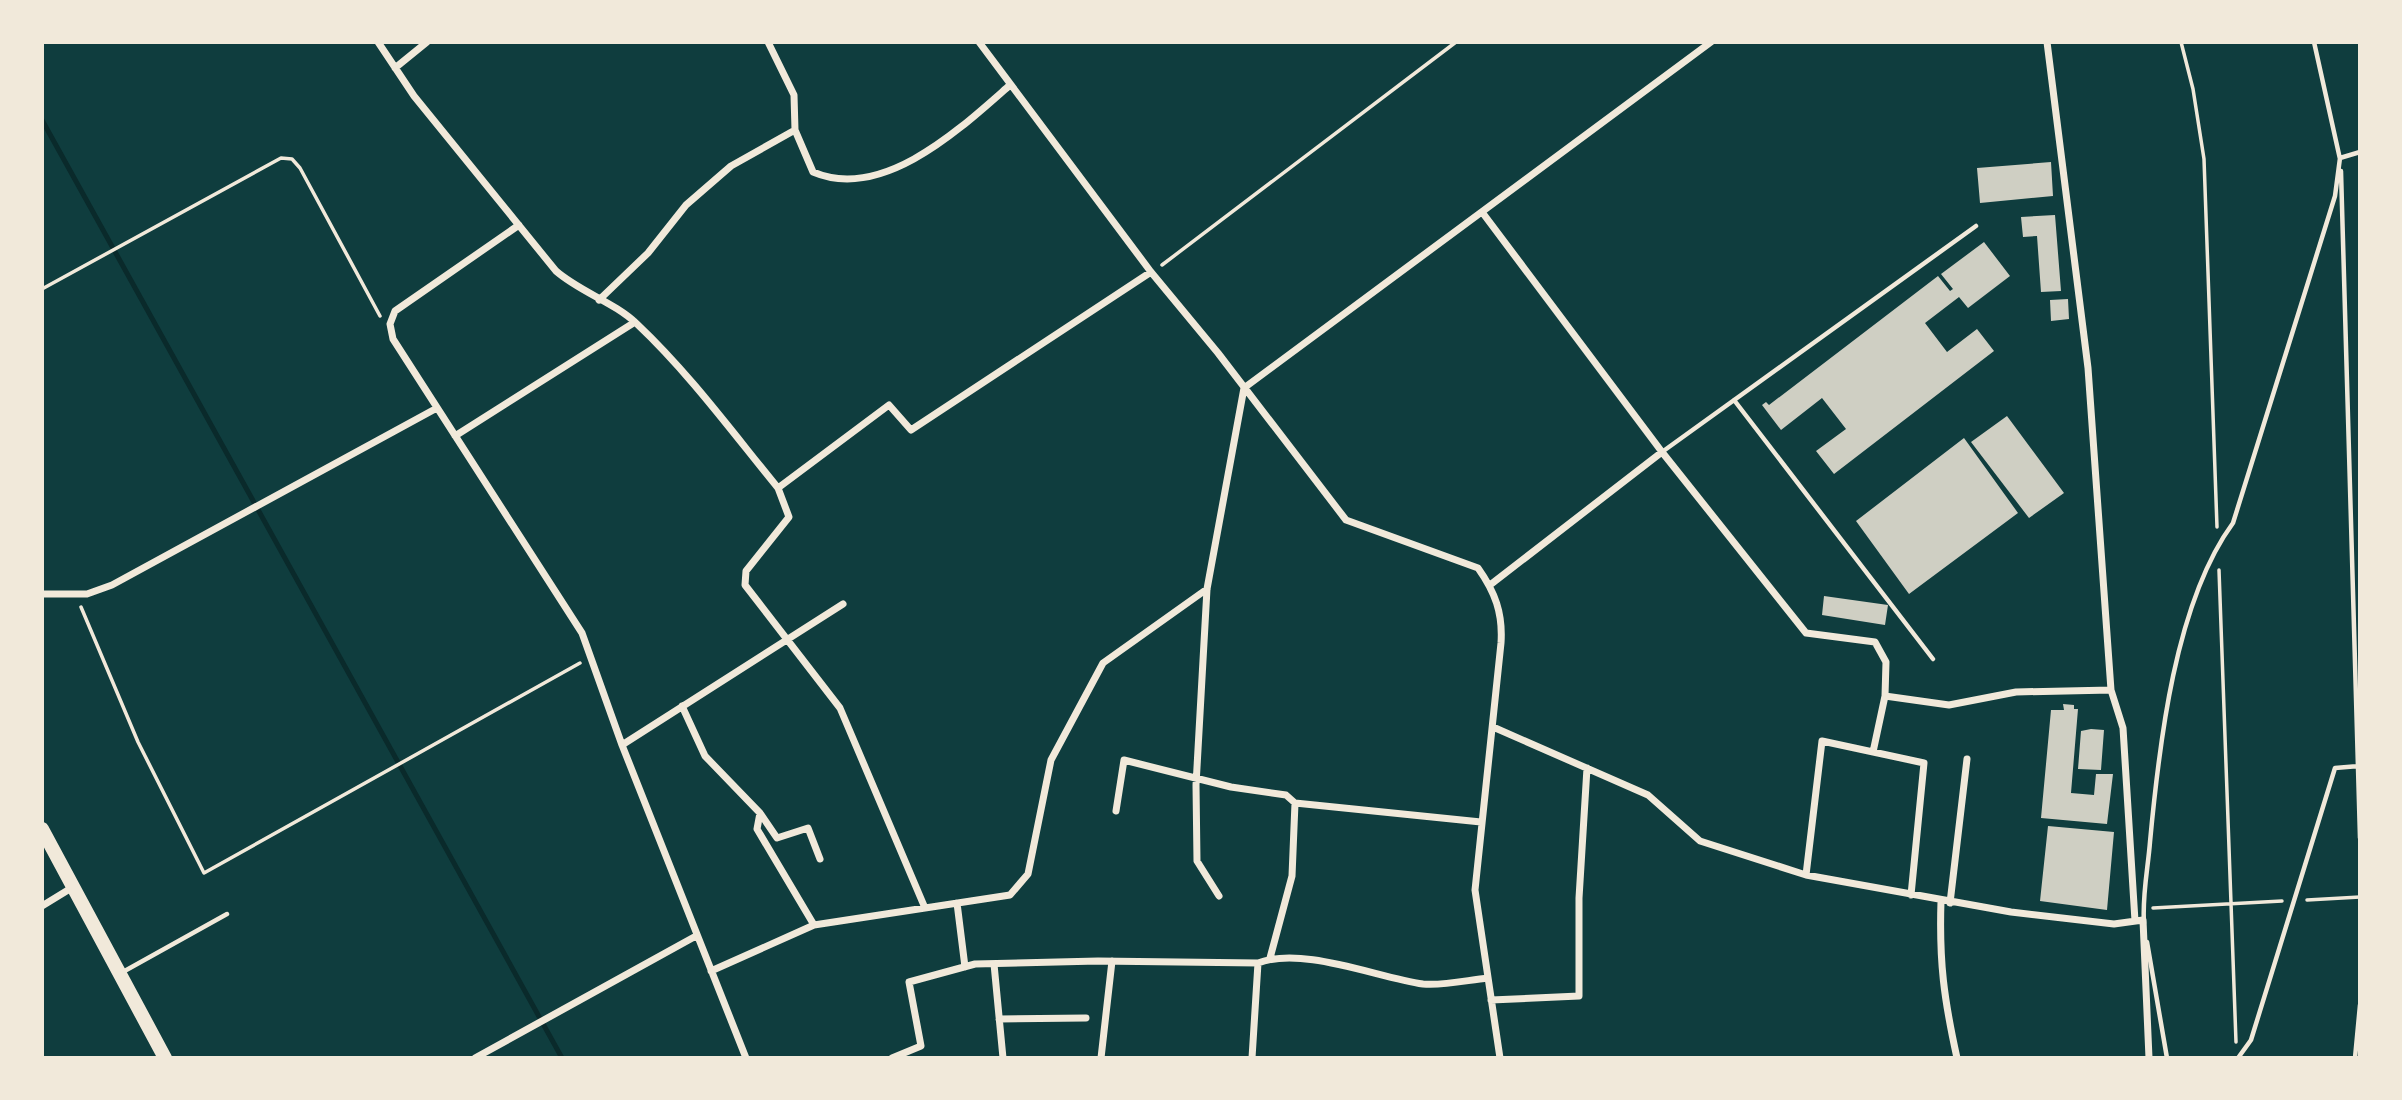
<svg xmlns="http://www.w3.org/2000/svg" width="2402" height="1100" font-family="'Zilla Slab',serif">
<rect width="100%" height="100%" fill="#0f3d3e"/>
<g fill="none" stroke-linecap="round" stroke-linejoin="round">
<path stroke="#0a2a2b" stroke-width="5" d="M42 120 562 1058"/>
</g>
<path fill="#cfcfc3" d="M2051 162 2053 196 1980 203 1977 168Z
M2055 215 2061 291 2041 292 2037 236 2023 237 2021 217Z
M1984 242 2010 276 1968 308 1959 297 1925 323 1947 352 1977 329 1994 351 1834 474 1816 451 1846 429 1822 398 1781 430 1762 405 1766 402 1769 405 1938 276 1950 291 1953 289 1941 274Z
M2068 299 2069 319 2051 321 2050 300Z
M2007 416 2064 493 2029 518 1971 442Z
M1964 438 2018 513 1909 594 1856 521Z
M1824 596 1888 605 1885 625 1822 615Z
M2063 704 2074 705V709H2078L2071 793 2094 795 2096 774H2113L2107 824 2041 818 2051 710H2064Z
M2091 729 2104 730 2101 770 2078 769 2081 731Z
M2048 826 2114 832 2107 910 2040 901Z"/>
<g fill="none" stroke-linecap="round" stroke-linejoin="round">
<path stroke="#f1e9da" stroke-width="3.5" d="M2181 42 2193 89 2204 159 2217 527
M1162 265 1456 42
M42 289 281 158 292 159 300 168 380 316
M2219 570 2236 1042
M81 607 138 742 204 873 580 663
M2307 900 2360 897
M2153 908 2282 901"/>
<path stroke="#f1e9da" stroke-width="4.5" d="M2314 42 2340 159
M2341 171 2360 838
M1734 400 1933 659
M1662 452 1976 226
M2144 923C2142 896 2148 868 2150 842 2159 745 2175 602 2233 523L2335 196 2340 158 2360 152
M2147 942 2167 1058
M121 973 227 914
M2238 1058 2251 1040 2335 768 2359 766
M2355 1058 2360 1005"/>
<path stroke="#f1e9da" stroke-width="7" d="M378 42 414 96 556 271C580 292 614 302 637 324 689 373 733 433 778 488
M768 42 794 95 795 130
M979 42 1151 272 1218 353 1346 520 1478 568C1495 592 1503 613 1501 643L1475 890 1500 1058
M2047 42 2088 368 2111 690 2123 728 2135 921
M395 68 427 42
M1482 212 1662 452 1806 633 1875 642 1886 662 1885 696
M519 225 395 311 390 324 393 339 582 633 622 745 746 1058
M599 300 648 253 686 205 731 166 795 130 813 172C883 202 961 128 1010 85
M455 436 635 322
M1490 585 1662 452
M42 594H87L112 585 437 408
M682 706 705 756 760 813 757 829 814 925
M1493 727 1648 795 1700 841 1806 875 2011 912 2114 924 2143 920 2149 1058
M622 745 843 604
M1873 752 1885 696 1949 705 2016 692 2111 690
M1116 811 1124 760 1231 787 1286 795 1295 803 1481 822
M760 813 777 838 808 828 820 859
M1806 875 1822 741 1924 763 1911 895
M1219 896 1197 861 1196 785 1207 589 1244 388 1711 42
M1941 901C1939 962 1944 999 1957 1058
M957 903 965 967
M1950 903 1967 759
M42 906 73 887
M925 908 840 708 745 585 746 571 789 517 778 488 889 405 911 430 1151 272
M1270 958 1292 876 1295 803
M994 964 1003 1058
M711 971 814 925 1010 895 1028 874 1051 760 1103 663 1207 589
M1491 1000 1579 996V898L1587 768
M999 1019 1086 1018
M475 1058 696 936
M892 1058 921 1046 909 982 975 964 1098 961 1258 963
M1101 1058 1112 961
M1252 1058 1258 963C1302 946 1376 977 1423 984 1443 986 1468 980 1488 978"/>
<path stroke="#f1e9da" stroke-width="14" d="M42 829 165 1058"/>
</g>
<rect width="2402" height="1100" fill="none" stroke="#f1e9da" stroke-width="88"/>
</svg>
